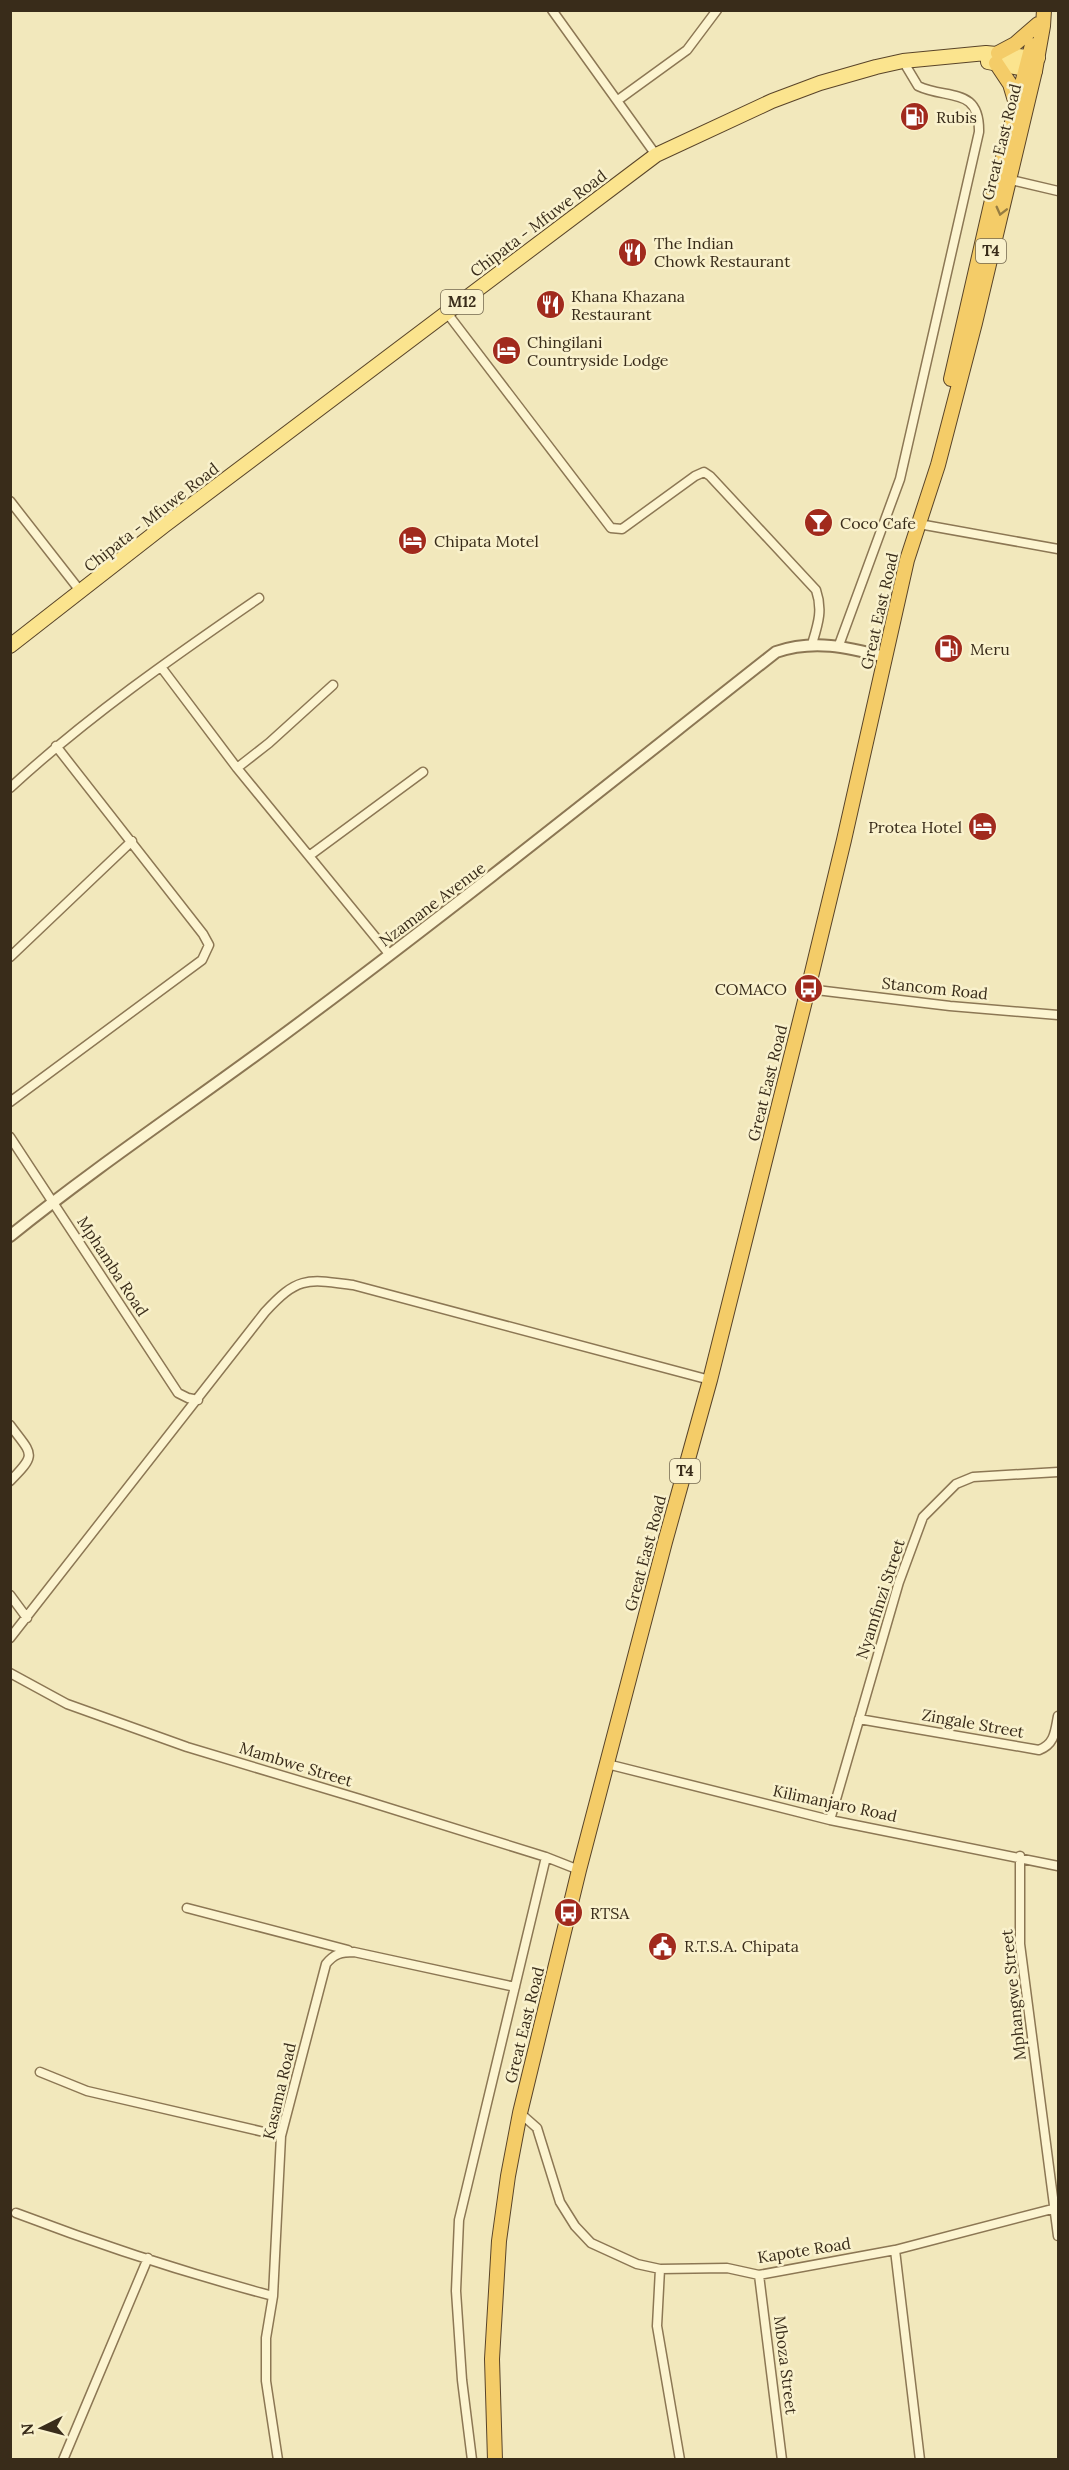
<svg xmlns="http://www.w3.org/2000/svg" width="1069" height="2470" font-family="Lora,serif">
<rect width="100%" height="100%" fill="#f2e8bc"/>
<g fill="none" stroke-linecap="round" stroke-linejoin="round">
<defs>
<path id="minor" d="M552 10 656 155
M618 100 687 50 717 10
M1007 179 1058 191
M447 313 611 528 622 529 695 476 704 472 710 476 816 590C823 610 818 624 812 644
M10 501 81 592
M919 524 1058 549
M839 645 900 479 979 132C980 86 947 100 918 86L903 61
M161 667 237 768 390 955
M237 768 269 743 333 685
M10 788C87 717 173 657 259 598
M309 856 423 772
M10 957 132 841
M808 989 950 1006 1058 1015
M10 1102 202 960 209 945 203 934 56 746
M10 1137 178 1393 188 1398 198 1400
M10 1425C32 1455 38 1453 10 1481
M10 1595 27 1618
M10 1638 265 1312C298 1276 307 1279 353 1285L710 1380
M10 1673 67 1704 187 1747 360 1799 546 1857 579 1870
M859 1719 1039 1750C1055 1744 1055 1731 1058 1716
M607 1764 830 1820 1058 1866
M830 1820 899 1582 923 1517 956 1484 973 1477 1058 1472
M1020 1856V1944L1058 2236
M187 1908 348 1950
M40 2072 87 2091 281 2136
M520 2113 537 2128 560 2202 575 2226 591 2243 637 2264 660 2269 727 2268 759 2275 895 2250 920 2460
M16 2213C100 2245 186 2273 273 2296
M895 2250 1056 2208
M660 2269 657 2326 680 2460
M759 2275 782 2460
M63 2460 148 2258
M278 2460 266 2381V2338L273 2296 281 2136 326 1964C334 1954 341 1952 354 1952L515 1987
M472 2460 462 2380 456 2291 459 2220 546 1857"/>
<path id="tertiary" d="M10 1236C107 1158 211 1090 310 1015 468 897 621 774 776 652 814 639 847 647 885 657"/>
<path id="primary" d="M988 62 1035 71
M10 646 165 525 656 155 772 101 820 83 876 67 903 61 986 53 1038 58"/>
<path id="trunk" d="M998 53 1015 44 1038 24
M996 63 1010 84 1016 104
M951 379 992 200 1032 45
M495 2460 492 2359 499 2241 508 2176 520 2113 579 1870 665 1542 710 1380 808 989 844 840 907 560 938 465 975 323 1035 71 1043 26 1044 10"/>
</defs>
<use href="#minor" stroke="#8c7754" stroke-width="11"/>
<use href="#tertiary" stroke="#8c7754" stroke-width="14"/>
<use href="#primary" stroke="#594429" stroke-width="16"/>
<use href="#trunk" stroke="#594429" stroke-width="16"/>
<use href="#minor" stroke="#fcf4d0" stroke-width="8"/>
<use href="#tertiary" stroke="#fcf4d0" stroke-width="10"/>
<use href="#primary" stroke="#fbe48e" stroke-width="14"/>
<use href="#trunk" stroke="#f4cc68" stroke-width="14"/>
</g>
<defs><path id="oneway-chevron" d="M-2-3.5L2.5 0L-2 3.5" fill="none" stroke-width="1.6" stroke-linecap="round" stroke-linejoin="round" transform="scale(1.5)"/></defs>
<use stroke="#967c41" href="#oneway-chevron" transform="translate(1001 211) rotate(104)"/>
<defs>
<symbol id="fuel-disc" viewBox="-11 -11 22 22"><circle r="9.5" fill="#a12a1d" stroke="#f9f1cc"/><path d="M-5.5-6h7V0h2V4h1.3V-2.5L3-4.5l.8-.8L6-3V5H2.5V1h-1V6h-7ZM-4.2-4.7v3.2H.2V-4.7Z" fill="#fff"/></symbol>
<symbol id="restaurant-disc" viewBox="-11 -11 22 22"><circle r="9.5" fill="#a12a1d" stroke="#f9f1cc"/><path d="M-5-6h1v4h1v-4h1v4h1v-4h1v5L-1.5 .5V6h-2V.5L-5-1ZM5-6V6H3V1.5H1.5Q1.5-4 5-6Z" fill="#fff"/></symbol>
<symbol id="hotel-disc" viewBox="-11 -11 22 22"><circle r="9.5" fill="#a12a1d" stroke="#f9f1cc"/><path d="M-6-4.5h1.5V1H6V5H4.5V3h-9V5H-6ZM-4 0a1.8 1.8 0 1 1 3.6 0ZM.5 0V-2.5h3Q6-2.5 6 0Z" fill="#fff"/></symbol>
<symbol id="bar-disc" viewBox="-11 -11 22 22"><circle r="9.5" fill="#a12a1d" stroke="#f9f1cc"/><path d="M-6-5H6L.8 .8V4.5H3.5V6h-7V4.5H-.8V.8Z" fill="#fff"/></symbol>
<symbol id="bus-disc" viewBox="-11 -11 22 22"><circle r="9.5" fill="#a12a1d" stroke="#f9f1cc"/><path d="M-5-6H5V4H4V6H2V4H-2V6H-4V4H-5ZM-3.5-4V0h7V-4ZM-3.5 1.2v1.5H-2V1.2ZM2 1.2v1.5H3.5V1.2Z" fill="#fff"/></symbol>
<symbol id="civic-disc" viewBox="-11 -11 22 22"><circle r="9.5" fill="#a12a1d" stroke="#f9f1cc"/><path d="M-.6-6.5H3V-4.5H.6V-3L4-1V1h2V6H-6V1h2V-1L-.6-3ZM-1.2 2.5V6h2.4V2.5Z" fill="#fff"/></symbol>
</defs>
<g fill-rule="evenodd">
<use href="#fuel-disc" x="898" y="100" width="33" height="33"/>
<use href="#restaurant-disc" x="616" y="236" width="33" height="33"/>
<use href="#restaurant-disc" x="534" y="288" width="33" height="33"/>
<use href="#hotel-disc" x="490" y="334" width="33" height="33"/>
<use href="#bar-disc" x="802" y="506" width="33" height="33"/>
<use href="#hotel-disc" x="396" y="524" width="33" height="33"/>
<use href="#fuel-disc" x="932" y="632" width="33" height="33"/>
<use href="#hotel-disc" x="966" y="810" width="33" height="33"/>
<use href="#bus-disc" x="792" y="972" width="33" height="33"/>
<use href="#bus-disc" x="552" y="1896" width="33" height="33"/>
<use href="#civic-disc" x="646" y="1930" width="33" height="33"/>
</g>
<g text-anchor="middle" stroke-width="5" stroke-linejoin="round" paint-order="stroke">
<g fill="#f9f1cc" stroke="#73674f" stroke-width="1.5">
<rect x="976" y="239" width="30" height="24" rx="4.5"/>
<rect x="441" y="290" width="42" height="24" rx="4.5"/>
<rect x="670" y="1459" width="30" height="24" rx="4.5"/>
</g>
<g font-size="15" font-weight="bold" fill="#392c1a">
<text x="991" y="256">T4</text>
<text x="462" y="307">M12</text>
<text x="685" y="1476">T4</text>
</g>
<g font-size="16" fill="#392c1a" stroke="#f9f1cc" text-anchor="start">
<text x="936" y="123">Rubis</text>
<text x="654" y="249">The Indian<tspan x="654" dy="18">Chowk Restaurant</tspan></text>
<text x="571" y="302">Khana Khazana<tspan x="571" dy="18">Restaurant</tspan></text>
<text x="527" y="348">Chingilani<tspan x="527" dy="18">Countryside Lodge</tspan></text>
<text x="840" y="529">Coco Cafe</text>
<text x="434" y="547">Chipata Motel</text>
<text x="970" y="655">Meru</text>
<text x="962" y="833" text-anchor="end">Protea Hotel</text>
<text x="787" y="995" text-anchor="end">COMACO</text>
<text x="590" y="1919">RTSA</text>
<text x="684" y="1952">R.T.S.A. Chipata</text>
</g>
<g font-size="16" fill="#392c1a" stroke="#f9f1cc">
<text transform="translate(1001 142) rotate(-76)" y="6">Great East Road</text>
<text transform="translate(538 223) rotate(-37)" y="6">Chipata - Mfuwe Road</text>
<text transform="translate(151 517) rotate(-38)" y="6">Chipata - Mfuwe Road</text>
<text transform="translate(879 611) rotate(-77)" y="6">Great East Road</text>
<text transform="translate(432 904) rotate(-37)" y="6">Nzamane Avenue</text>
<text transform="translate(935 988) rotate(6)" y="6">Stancom Road</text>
<text transform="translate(767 1083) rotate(-76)" y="6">Great East Road</text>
<text transform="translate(113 1266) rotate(57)" y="6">Mphamba Road</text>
<text transform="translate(645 1553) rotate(-75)" y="6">Great East Road</text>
<text transform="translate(880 1599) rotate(-72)" y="6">Nyamfinzi Street</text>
<text transform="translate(973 1723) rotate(10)" y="6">Zingale Street</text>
<text transform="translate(296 1764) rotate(17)" y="6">Mambwe Street</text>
<text transform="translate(835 1803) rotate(12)" y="6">Kilimanjaro Road</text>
<text transform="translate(1013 1995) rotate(-96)" y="6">Mphangwe Street</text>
<text transform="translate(524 2025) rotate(-76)" y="6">Great East Road</text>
<text transform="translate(279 2091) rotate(-77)" y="6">Kasama Road</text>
<text transform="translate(804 2250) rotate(-9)" y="6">Kapote Road</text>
<text transform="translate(786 2365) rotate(83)" y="6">Mboza Street</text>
</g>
</g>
<rect width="1069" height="2470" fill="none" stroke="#392c1a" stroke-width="24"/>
<g transform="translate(42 2428) rotate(264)" stroke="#f9f1cc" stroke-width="4.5" paint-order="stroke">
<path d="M0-4.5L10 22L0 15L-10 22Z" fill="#392c1a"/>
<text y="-9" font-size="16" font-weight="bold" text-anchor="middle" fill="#392c1a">N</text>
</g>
</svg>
